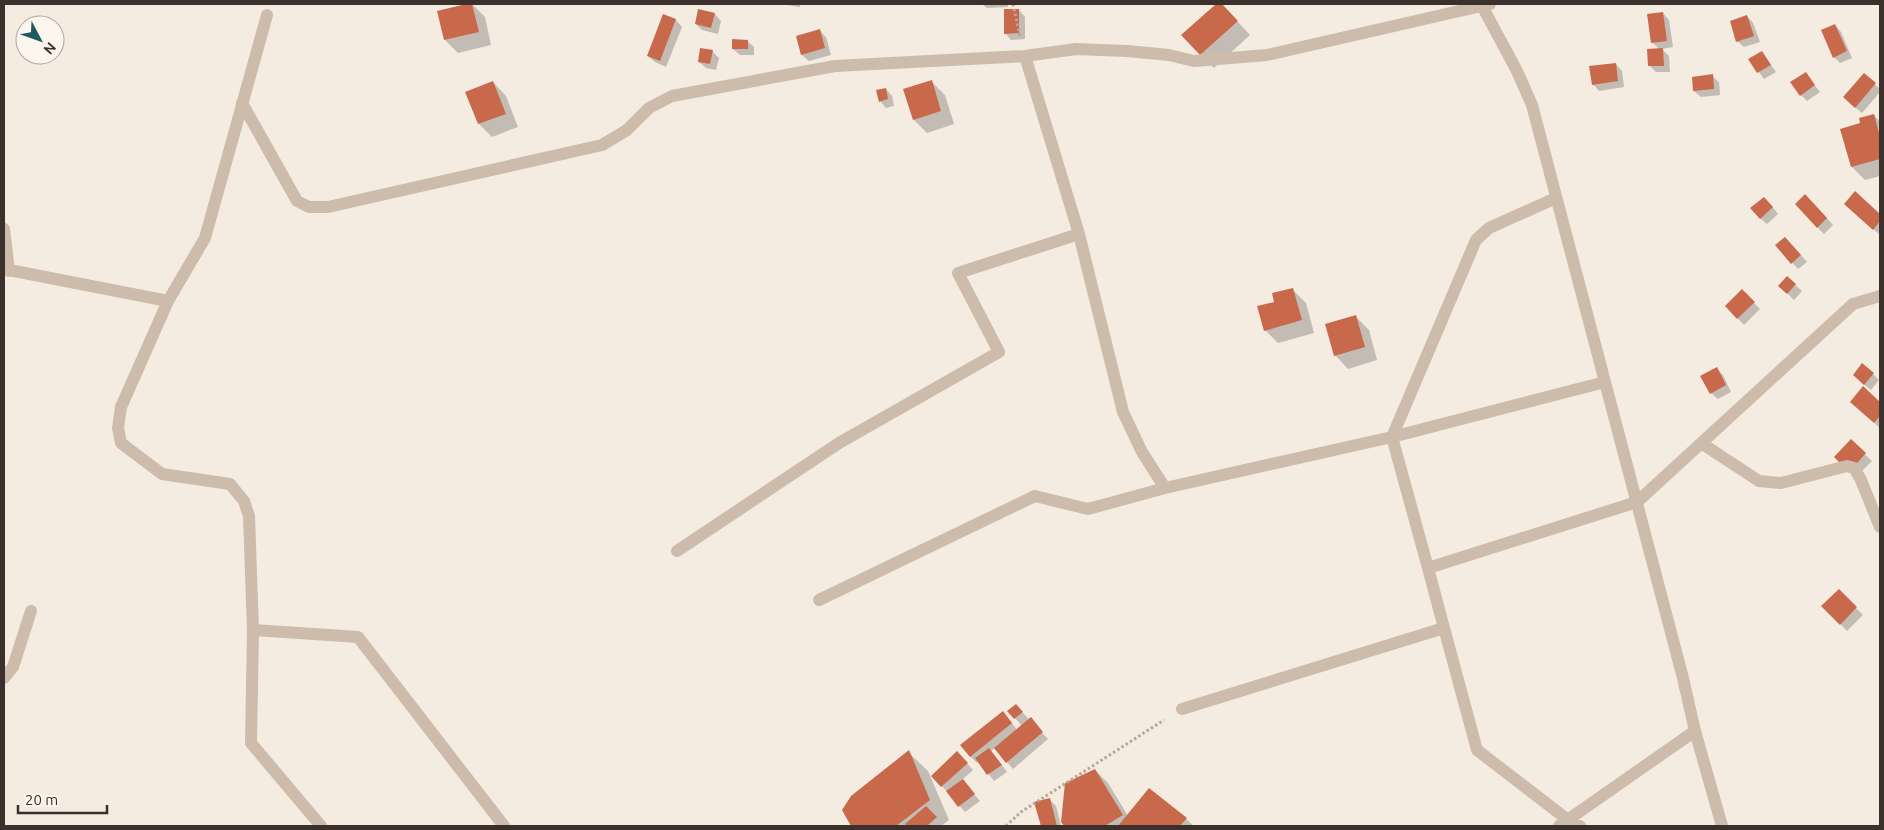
<svg xmlns="http://www.w3.org/2000/svg" width="1884" height="830" font-family="Ubuntu,sans-serif">
<rect width="100%" height="100%" fill="#f4ebe1"/>
<path fill="#0003" d="M472 4 485 17 491 45 458 53 445 40 438 12Z
M780 4H800V7Z
M982 4H1008V7L987 8Z
M1218 4H1221L1250 35 1214 68 1183 35Z
M1019 10 1025 17V39L1011 40 1005 33Z
M1663 13 1669 20 1673 47 1662 49 1669 56 1670 72H1656L1649 65 1659 49 1652 42Z
M715 14 721 21 718 34 702 30 696 24Z
M664 16 676 20 682 27 666 67 655 62 648 56Z
M1747 16 1753 23 1760 42 1744 47 1737 41Z
M1835 25 1841 32 1852 58 1840 63 1834 57Z
M820 31 826 37 831 55 809 61 802 55 798 37Z
M747 41 754 47V55H740L733 49Z
M712 51 719 58 716 70 706 68 699 62Z
M1762 52 1776 72 1764 79 1750 60Z
M1616 64 1622 71 1624 87 1599 91 1593 84Z
M1805 73 1820 92 1807 101 1801 95Z
M1864 75 1880 89V92L1862 113 1851 104Z
M1712 76 1719 82 1720 95 1701 97 1694 91Z
M931 81 945 95 954 124 927 133 914 120Z
M493 82 506 96 518 127 492 137 479 124Z
M886 89 892 96 894 106 886 108 880 101Z
M1874 115 1880 122V176L1865 180 1852 167 1862 124Z
M1856 193 1880 216V235L1852 210Z
M1812 202 1833 225 1824 234 1817 227Z
M1771 205 1778 214 1767 224 1760 218Z
M1792 245 1807 262 1798 269 1777 246Z
M1787 278 1802 291 1794 300 1786 292Z
M1292 289 1306 303 1314 333 1278 343 1265 330 1276 302Z
M1742 291 1760 309 1744 325 1726 306Z
M1356 317 1369 330 1377 360 1348 369 1335 355Z
M1716 368 1723 375 1731 392 1718 399 1711 393Z
M1873 374 1879 380 1871 390 1861 382Z
M1863 388 1880 404V428L1858 408Z
M1851 441 1872 461 1856 477Z
M1839 591 1863 615 1847 631 1823 606Z
M1009 711 1022 712 1048 739 1013 769 995 748 991 751 1007 772 994 781 979 761 977 763 970 756 1009 719 1017 730 1022 726Z
M908 752 928 771 949 820 941 826H853L843 810Z
M963 759 973 770 962 780 980 801 965 812 942 786Z
M1095 770 1108 783 1128 816 1186 819 1194 826H1065L1063 821Z
M1050 800 1056 806 1061 826H1042L1036 803Z"/>
<path fill="#c8694b" d="M466 4H472L479 32 444 40 437 11Z
M1216 4H1222L1238 21 1200 55 1181 35Z
M698 9 715 13 711 28 695 24Z
M1004 9H1019V33L1004 34Z
M1663 12 1667 41 1651 43 1647 14Z
M663 14 676 19 660 61 647 56Z
M1747 15 1754 36 1736 42 1730 21Z
M1835 24 1847 51 1833 58 1821 30Z
M820 29 825 48 801 55 796 36Z
M732 39 748 40V49H732Z
M700 48 713 50 710 64 698 62Z
M1663 48 1664 66H1648L1647 49Z
M1762 51 1771 65 1757 73 1748 59Z
M1616 63 1618 81 1592 85 1589 66Z
M1806 72 1815 85 1800 96 1790 82Z
M1864 73 1876 83 1855 108 1843 97Z
M1713 74 1714 89 1693 91 1692 77Z
M932 80 941 111 913 120 903 89Z
M493 81 506 114 478 124 465 92Z
M886 88 888 99 879 102 876 90Z
M1874 114 1880 137V159L1851 167 1840 129 1860 123 1859 118Z
M1855 191 1880 214V221L1873 230 1844 204Z
M1805 194 1827 218 1817 228 1795 204Z
M1764 197 1773 207 1760 219 1750 208Z
M1785 237 1801 255 1791 264 1775 245Z
M1787 276 1796 284 1787 294 1778 286Z
M1293 288 1302 320 1264 331 1257 306 1274 302 1272 293Z
M1742 289 1755 302 1737 319 1725 306Z
M1356 315 1365 347 1334 356 1325 324Z
M1862 363 1874 373 1864 385 1853 375Z
M1717 367 1726 385 1710 394 1700 376Z
M1863 386 1880 402V416L1874 423 1850 402Z
M1851 439 1866 453 1849 472 1834 457Z
M1839 589 1857 607 1840 625 1821 606Z
M1016 704 1023 712 1014 719 1007 711Z
M1003 711 1012 723 970 757 960 745Z
M1031 717 1043 732 1006 763 994 748Z
M989 748 1002 765 987 775 975 758Z
M909 750 930 800 896 826H851L842 810 851 796Z
M957 751 968 763 941 787 931 776Z
M1095 769 1123 815 1105 826H1064L1061 822 1065 783Z
M963 779 975 794 958 807 946 791Z
M1149 788 1187 818 1180 826H1118Z
M1050 798 1057 826H1041L1034 802Z
M926 806 937 817 927 826H907L905 824Z"/>
<g fill="none" stroke-linecap="round" stroke-linejoin="round">
<path stroke="#b9a596" stroke-width="3" stroke-dasharray="2.5 2.5" stroke-linecap="butt" d="M1013 4 1020 36
M1006 826 1021 812 1164 720"/>
<path stroke="#cdbbac" stroke-width="12" d="M1481 4 1517 71 1532 105 1683 678 1695 731 1722 826
M267 15 205 238 168 301 121 407 118 428 121 443 162 474 230 484 244 501 249 516 253 630 251 743 321 826
M242 103 297 201 309 207H328L602 145 627 130 649 108 672 96 835 66 1025 56 1076 49 1127 51 1169 55 1194 61 1267 55 1490 4
M4 229 9 271
M4 269 168 301
M1701 443 1759 481 1781 483 1847 466 1854 468 1861 480 1880 527
M1165 488 1392 437 1476 240 1489 228 1556 198
M677 551 839 443 999 352 958 273 1079 234
M1428 568 1392 437 1605 382
M819 600 1035 496 1088 509 1165 488 1142 452 1123 412 1079 234 1025 56
M1444 628 1477 750 1568 820 1580 826
M253 630 358 637 504 826
M4 678 13 667 31 611
M1182 709 1444 628 1428 568 1637 502 1853 304 1880 296
M1559 826 1695 731"/>
</g>
<rect width="1884" height="830" fill="none" stroke="#3b302b" stroke-width="10"/>
<g transform="translate(40 40) rotate(131)"><circle r="24" fill="#fbf5ee" stroke="#aea6a0"/>
<path d="M0-4L9 19L0 12L-9 19Z" fill="#1f5a5e"/>
<text y="-8" font-size="14" font-weight="bold" text-anchor="middle" fill="#3b302b">N</text>
</g>
<path d="M18 805v8h89v-8" fill="none" stroke="#3b302b" stroke-width="2.5"/>
<text x="25" y="805" font-size="15" fill="#3b302b" stroke="#fbf5ee" stroke-width="4" paint-order="stroke">20 m</text>
</svg>
